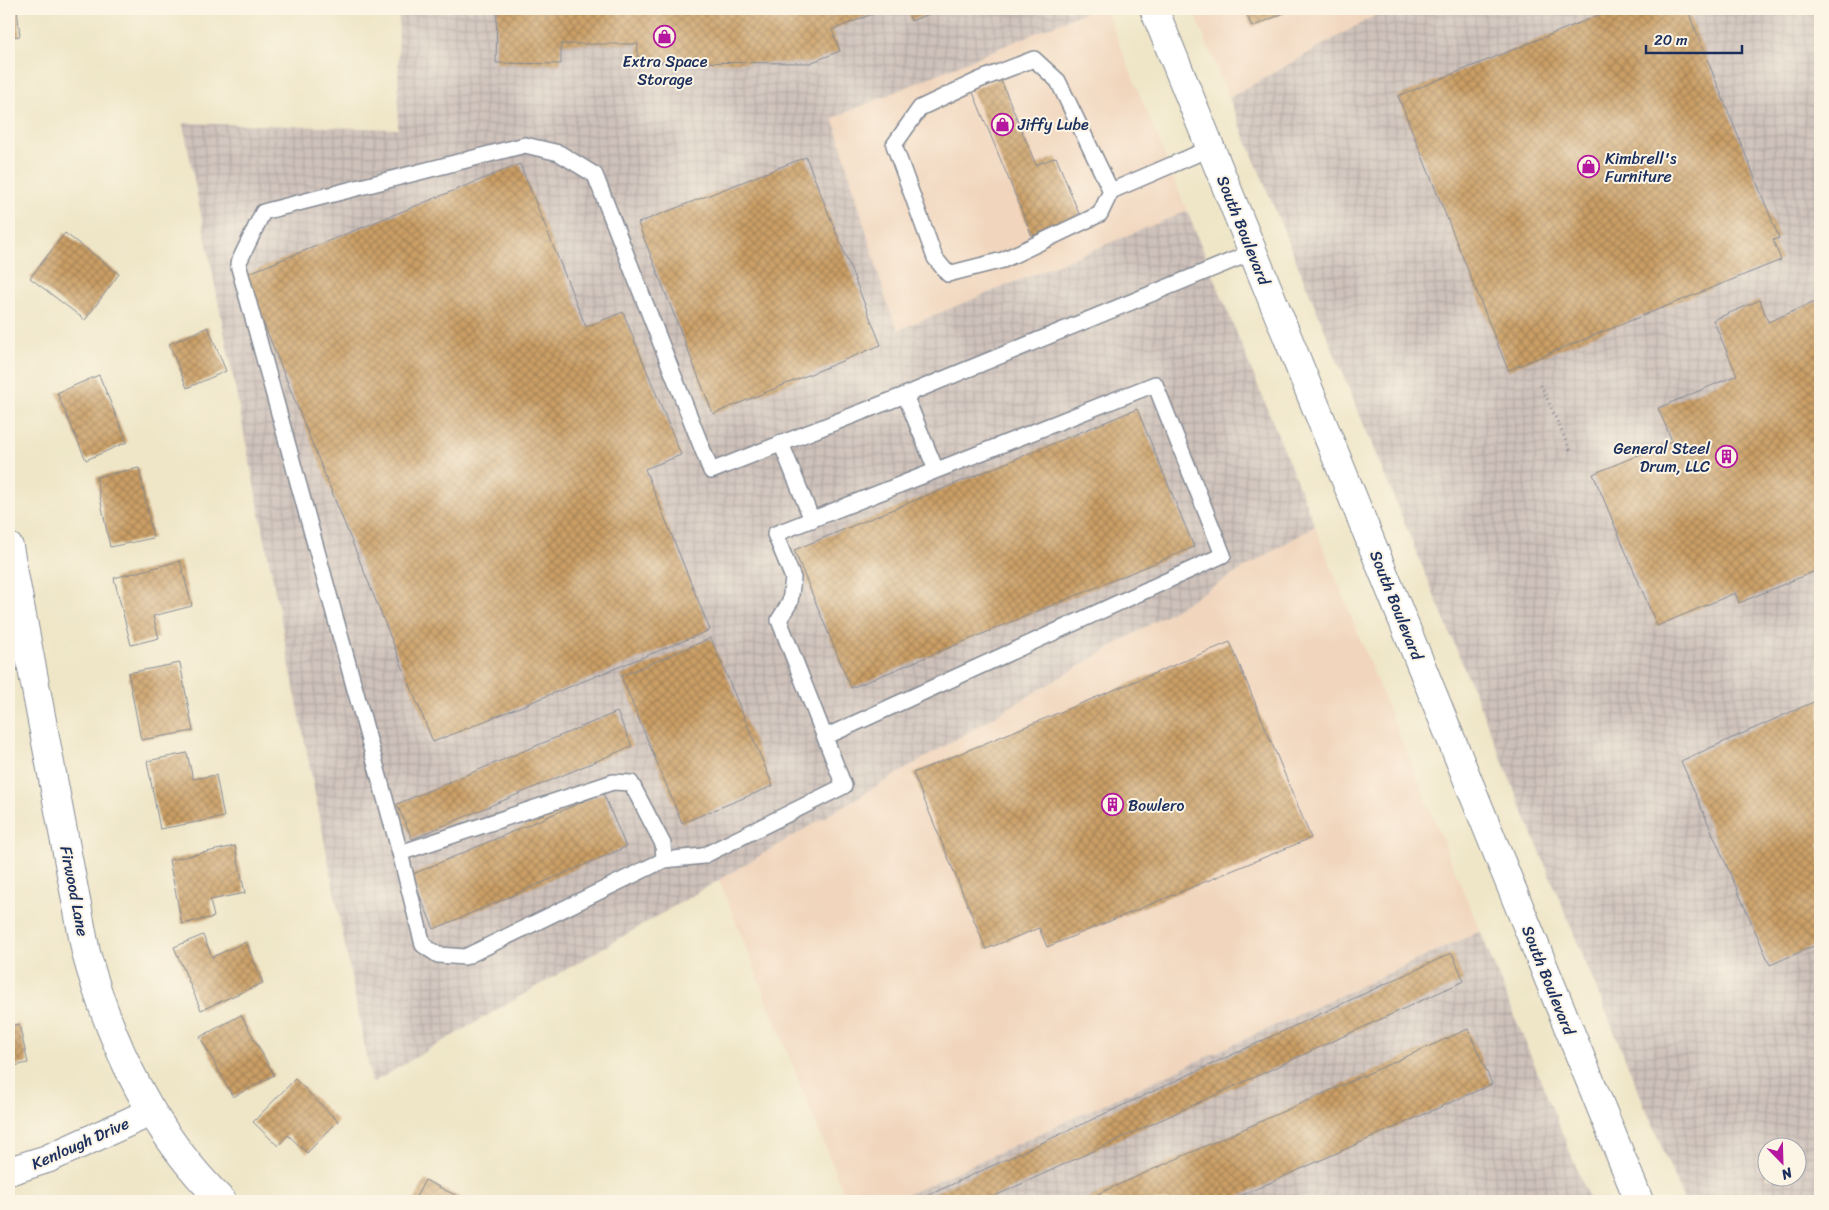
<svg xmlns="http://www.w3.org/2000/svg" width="1829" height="1210" font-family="Sriracha,sans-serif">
<defs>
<pattern id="industrial-grid" width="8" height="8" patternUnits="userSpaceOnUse" patternTransform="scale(1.25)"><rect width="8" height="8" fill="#cec1ba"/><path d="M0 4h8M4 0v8" fill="none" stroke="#b0a6a2"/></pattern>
<pattern id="building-cross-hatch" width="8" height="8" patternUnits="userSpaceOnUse" patternTransform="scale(1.25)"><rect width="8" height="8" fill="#cb9f65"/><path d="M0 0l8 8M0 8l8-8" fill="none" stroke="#a48256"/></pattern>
</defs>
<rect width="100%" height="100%" fill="#fcf5e5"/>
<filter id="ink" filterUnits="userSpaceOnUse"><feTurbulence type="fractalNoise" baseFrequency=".02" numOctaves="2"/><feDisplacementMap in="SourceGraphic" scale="10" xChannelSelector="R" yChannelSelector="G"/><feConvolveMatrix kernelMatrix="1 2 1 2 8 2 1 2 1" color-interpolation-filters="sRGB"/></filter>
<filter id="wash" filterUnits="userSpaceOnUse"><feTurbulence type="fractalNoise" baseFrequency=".0096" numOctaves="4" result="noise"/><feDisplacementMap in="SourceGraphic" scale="20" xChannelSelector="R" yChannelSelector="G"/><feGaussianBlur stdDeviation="1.12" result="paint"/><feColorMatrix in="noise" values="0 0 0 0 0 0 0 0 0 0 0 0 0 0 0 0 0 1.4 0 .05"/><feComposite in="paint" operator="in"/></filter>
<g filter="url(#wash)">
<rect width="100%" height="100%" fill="#efe6c8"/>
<path fill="#f1d5bd" d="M1092 9H1105L1187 211 898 330 887 303 832 118Z
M1193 9H1386L1229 98Z
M1315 526 1378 684 1480 931 893 1201H847L719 880Z"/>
<path fill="url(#industrial-grid)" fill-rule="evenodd" d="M399 9H1092L833 118 887 303 898 330 1187 211 1315 526 719 880 372 1083 183 123 398 129Z
M1386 9H1820V1201H1684L1229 98ZM1766 1148H1796V1178H1766Z
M1480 931 1590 1201H893Z"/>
<g id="blocks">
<path fill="url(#building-cross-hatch)" d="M9 9H17L20 36 9 37Z
M497 9H885L832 30 840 51 810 63 637 62 638 44H561V64L496 63Z
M907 9H941L911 21Z
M1245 9H1293L1252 27Z
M1614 9H1687L1779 238 1773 240 1781 260 1508 370 1398 96Z
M1000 78 1036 165 1056 157 1080 216 1032 236 972 90Z
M806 157 881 345 713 414 638 223Z
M520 164 586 327 623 312 681 455 645 469 710 630 433 742 244 275Z
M65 233 119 274 85 320 30 278Z
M1760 300 1768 322 1820 300V569L1739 603 1735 593 1657 626 1593 474 1672 441 1658 408 1737 375 1713 320Z
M208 327 226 371 187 388 169 344Z
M99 375 127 442 86 460 57 393Z
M1137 409 1194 547 851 688 794 550Z
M139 468 153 538 110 547 96 477Z
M180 561 192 606 153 616 159 638 131 645 114 578Z
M711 638 773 786 682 823 621 676Z
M1230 642 1311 838 1047 947 1039 928 986 949 913 773Z
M180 663 193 731 141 740 128 673Z
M1820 699V962L1814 946 1770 965 1681 761Z
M617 712 632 746 412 839 397 804Z
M187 753 193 779 216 775 224 817 160 829 147 761Z
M603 793 626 847 434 929 411 875Z
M235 846 245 893 210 900 214 917 182 924 169 860Z
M203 935 212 957 246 942 263 983 201 1010 174 947Z
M1452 953 1464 981 984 1201H916Z
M241 1015 274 1075 233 1097 200 1037Z
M19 1024 28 1063 9 1067V1026Z
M1468 1029 1492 1084 1229 1201H1082Z
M295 1079 338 1121 307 1153 288 1135 278 1146 253 1122Z
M425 1180 467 1201H414Z"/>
</g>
</g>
<g filter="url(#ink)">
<use href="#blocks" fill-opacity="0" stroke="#858a93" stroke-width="1"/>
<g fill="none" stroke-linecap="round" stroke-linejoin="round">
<defs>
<path id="service" d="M1111 191 1058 81 1034 59 979 80 920 108 894 145 935 258 948 274 1003 260 1100 214 1111 191 1211 148
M905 395 936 470
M781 443 812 520
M400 853 613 782 631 783 663 844 664 860 465 957 438 955 423 945 400 853 238 264 263 212 525 145 559 153 595 175 711 471 905 395 1253 252
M664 860 703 856 844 786 779 620 790 602 793 578 775 534 1155 384 1223 555 825 737"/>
<path id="minor" d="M9 547 86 953C112 1047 152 1132 222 1201
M9 1171 47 1159 151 1112"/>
<path id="secondary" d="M1154 9 1639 1201"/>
</defs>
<use href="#service" stroke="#858a93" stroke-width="18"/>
<use href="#minor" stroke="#858a93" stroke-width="30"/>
<use href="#secondary" stroke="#858a93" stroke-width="30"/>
<path stroke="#858a93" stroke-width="3" stroke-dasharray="1 4" stroke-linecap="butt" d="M1541 385 1571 452"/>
<use href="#service" stroke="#fff" stroke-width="15"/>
<use href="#minor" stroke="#fff" stroke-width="28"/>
<use href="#secondary" stroke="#fff" stroke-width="28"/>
</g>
</g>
<defs>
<symbol id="shop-ring" viewBox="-11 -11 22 22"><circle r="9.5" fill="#fcf5e5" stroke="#b5179e" stroke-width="1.5"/><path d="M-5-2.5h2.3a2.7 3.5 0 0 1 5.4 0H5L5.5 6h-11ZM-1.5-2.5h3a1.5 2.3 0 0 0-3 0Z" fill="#b5179e"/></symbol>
<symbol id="building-ring" viewBox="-11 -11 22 22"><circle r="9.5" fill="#fcf5e5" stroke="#b5179e" stroke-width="1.5"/><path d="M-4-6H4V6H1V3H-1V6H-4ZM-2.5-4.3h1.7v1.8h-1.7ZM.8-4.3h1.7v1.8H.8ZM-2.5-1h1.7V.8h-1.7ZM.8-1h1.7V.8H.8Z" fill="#b5179e"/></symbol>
</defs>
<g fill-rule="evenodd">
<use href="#shop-ring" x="652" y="24" width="25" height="25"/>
<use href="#shop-ring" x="990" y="112" width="25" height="25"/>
<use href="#shop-ring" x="1576" y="154" width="25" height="25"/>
<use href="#building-ring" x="1714" y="444" width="25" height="25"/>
<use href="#building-ring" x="1100" y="792" width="25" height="25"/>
</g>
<g text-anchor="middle" stroke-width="4" stroke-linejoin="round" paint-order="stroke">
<g font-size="16" fill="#1b2f5e" stroke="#fcf5e5" text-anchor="start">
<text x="665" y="67" text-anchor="middle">Extra Space<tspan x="665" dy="18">Storage</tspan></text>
<text x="1018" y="130">Jiffy Lube</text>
<text x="1605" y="164">Kimbrell's<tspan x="1605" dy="18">Furniture</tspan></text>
<text x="1710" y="454" text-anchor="end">General Steel<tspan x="1710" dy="18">Drum, LLC</tspan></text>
<text x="1128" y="811">Bowlero</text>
</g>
<g font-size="16" fill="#1b2f5e" stroke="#fcf5e5">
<text transform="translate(1244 230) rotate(68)" y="6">South Boulevard</text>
<text transform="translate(1397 605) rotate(68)" y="6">South Boulevard</text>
<text transform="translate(75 891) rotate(79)" y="6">Firwood Lane</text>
<text transform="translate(1549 980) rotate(68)" y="6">South Boulevard</text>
<text transform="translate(80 1143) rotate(-24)" y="6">Kenlough Drive</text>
</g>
</g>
<rect width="1829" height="1210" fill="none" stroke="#fcf5e5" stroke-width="30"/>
<g transform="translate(1782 1162) rotate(157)"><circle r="24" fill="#fcf5e5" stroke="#a2a6af"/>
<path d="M0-4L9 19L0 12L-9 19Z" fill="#b5179e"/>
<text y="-8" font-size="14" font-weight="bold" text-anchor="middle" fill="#1b2f5e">N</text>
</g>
<path d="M1646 45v8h96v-8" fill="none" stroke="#1b2f5e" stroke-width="2.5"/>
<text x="1654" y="45" font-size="15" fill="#1b2f5e" stroke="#fcf5e5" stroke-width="4" paint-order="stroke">20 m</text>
</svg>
